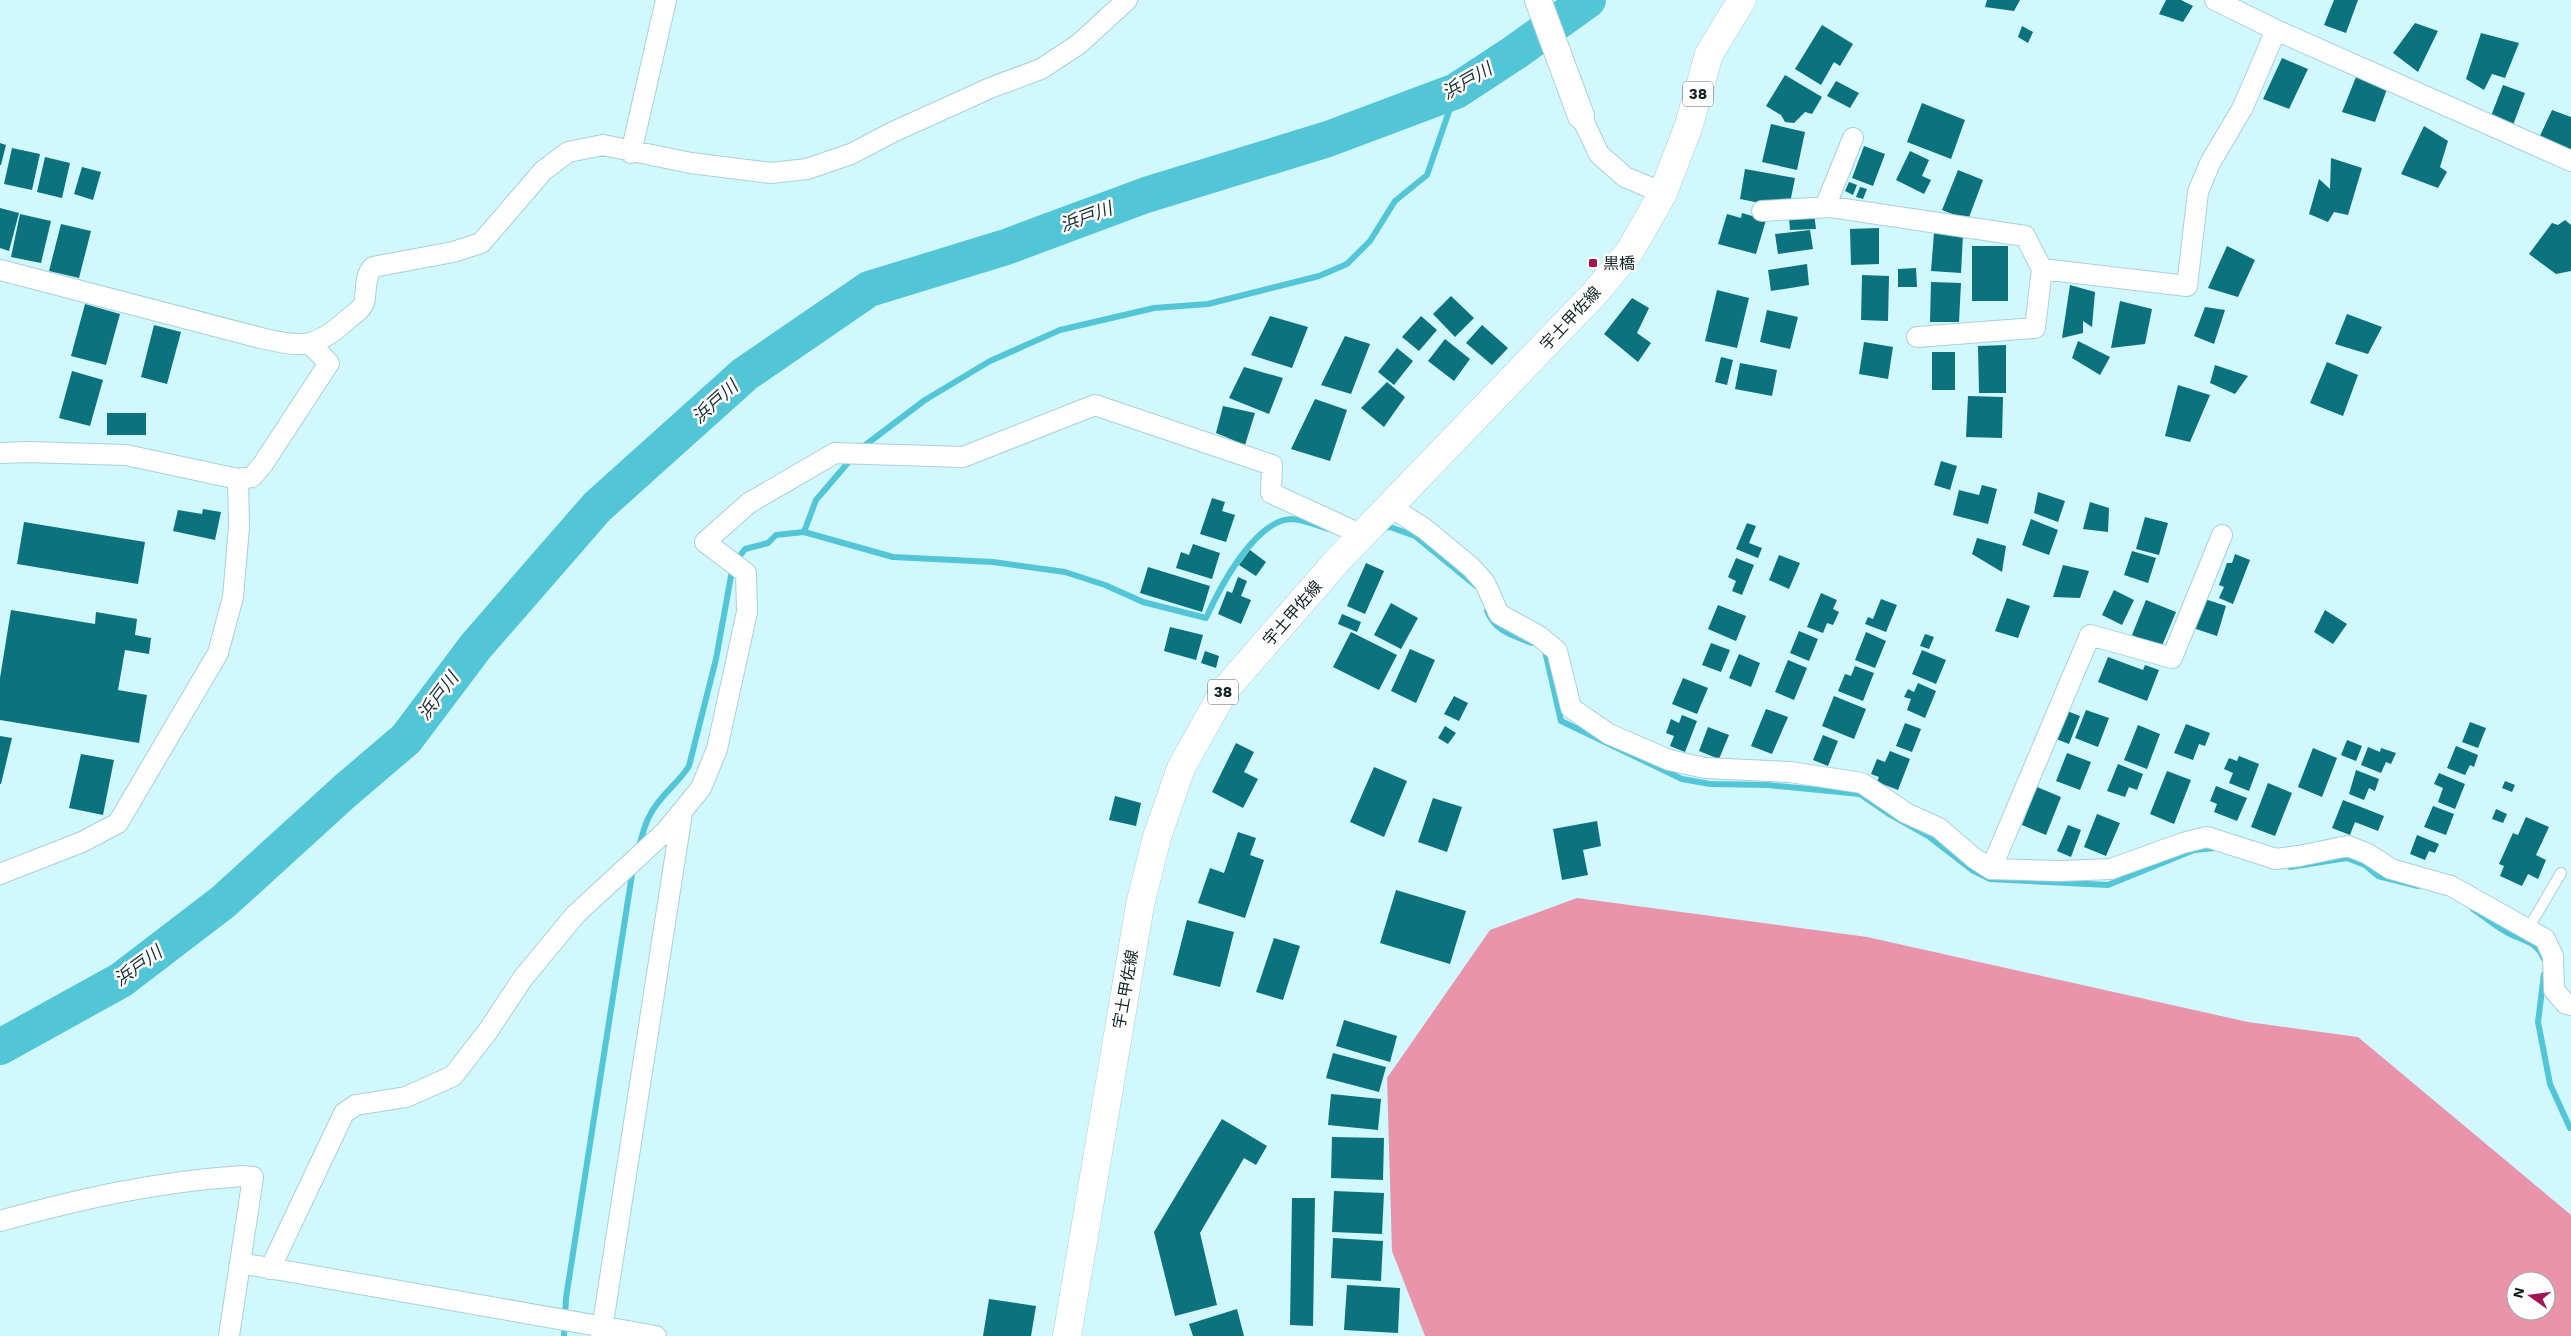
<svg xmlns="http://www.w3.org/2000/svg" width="2571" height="1336" font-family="'Work Sans','Noto Sans JP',sans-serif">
<rect width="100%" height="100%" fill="#d1f8fe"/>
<path fill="#e994ab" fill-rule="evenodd" d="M1577 898 1867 937 2248 1022 2358 1037 2571 1215V1336H1425L1392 1251 1387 1078 1490 930ZM2516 1281H2546V1311H2516Z"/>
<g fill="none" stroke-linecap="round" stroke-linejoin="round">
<path stroke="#52c6d6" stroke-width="6" d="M860 449 925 400 990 361 1060 330 1154 308 1208 304 1319 276 1347 264 1370 241 1395 201 1427 175 1456 91
M1381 528 1390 527 1415 536 1476 586
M804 532 816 500 852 458
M1487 611C1496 632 1512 635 1532 643
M1543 649 1545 651 1561 721 1682 779 1710 784 1768 785 1860 794 1889 814 1928 836 1972 870 1990 879 2108 885 2194 850 2216 848
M638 849C642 838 644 825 650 815 659 796 678 784 689 766L716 659 733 565 745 549 768 543 776 535 804 532 893 557 993 562 1065 572 1105 585 1143 602 1206 618C1219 589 1254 521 1291 519 1302 519 1318 526 1329 529
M2290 867 2347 858 2365 865 2378 876 2418 886
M2473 909C2485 917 2498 929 2512 935 2526 941 2538 943 2544 959
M2544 974 2538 1022 2550 1084 2570 1128
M564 1336 566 1298 633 868"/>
<path stroke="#52c6d6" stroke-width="36" d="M0 1047 121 980 223 902 345 791 406 739 476 646 597 507 745 374 869 289 1006 247 1146 195 1328 139 1456 91 1514 53 1588 0"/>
</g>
<path fill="#0b727e" d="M1987 0H2020L2014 11 1985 7Z
M2166 0H2181L2193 6 2183 22 2159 14Z
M2334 0H2358L2346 33 2324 25Z
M2415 23 2438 31 2418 72 2393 53Z
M1822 25 1853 44 1840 66 1834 62 1821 85 1795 69Z
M2022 26 2033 32 2028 43 2018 37Z
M2481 33 2519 43 2505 78 2492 74 2484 90 2466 79Z
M2282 58 2308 69 2289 109 2263 99Z
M1785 75 1822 97 1812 114 1805 112 1794 123 1785 122 1781 115 1766 106Z
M2356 77 2387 89 2375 122 2342 112Z
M1836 81 1859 93 1850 108 1827 96Z
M2503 85 2525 93 2513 125 2491 116Z
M1922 103 1965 120 1951 159 1907 142Z
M2552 110 2571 117V152L2539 138Z
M1771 124 1805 132 1797 170 1762 162Z
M2424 126 2448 141 2440 167 2447 172 2438 188 2401 174Z
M0 143 6 145 1 165H0Z
M1864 146 1885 154 1873 186 1852 178Z
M12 148 40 154 32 190 4 184Z
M1910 151 1929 160 1922 176 1931 180 1924 194 1896 180Z
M45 157 70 163 62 198 37 192Z
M2331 158 2362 168 2348 215 2334 212 2328 222 2309 214 2319 179 2330 189Z
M82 167 101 172 93 200 74 194Z
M1745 169 1795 178 1790 203 1775 206 1740 199Z
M1958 170 1983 180 1968 220 1942 210Z
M1849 182 1857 185 1853 195 1845 191Z
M1860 187 1867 189 1863 199 1856 197Z
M0 208 19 213 9 251 0 248Z
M1742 213 1766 220 1756 254 1718 244 1727 214 1741 218Z
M20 214 51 221 41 263 11 257Z
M1814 214 1816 229 1790 230 1789 217Z
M2565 220 2571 225V271L2556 274 2529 254 2552 223 2558 225Z
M61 224 91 231 79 278 49 271Z
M1879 228V264L1851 265 1850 229Z
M1810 230 1813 249 1778 254 1775 234Z
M1934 233 1963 235 1961 273 1931 271Z
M1972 246H2008V301H1972Z
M2227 246 2255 260 2238 297 2208 288Z
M1807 264 1809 285 1771 291 1768 270Z
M1916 268 1917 287H1898V269Z
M1862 275 1889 276 1888 321 1861 320Z
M1931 282 1961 283 1959 322H1930Z
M2070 285 2095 292 2092 327 2083 321V333L2062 338Z
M1717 290 1749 298 1737 348 1705 341Z
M1451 296 1474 318 1455 337 1433 314Z
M1632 298 1649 308 1637 333 1651 343 1638 362 1604 334Z
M2120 301 2152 309 2145 344 2111 348Z
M85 304 120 314 106 365 71 356Z
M2205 307 2225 310 2214 344 2194 336Z
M1767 310 1798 317 1790 349 1760 342Z
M2347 314 2382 327 2368 354 2335 344Z
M1270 316 1308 327 1292 368 1251 355Z
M1421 316 1437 330 1419 351 1402 337Z
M154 325 181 332 167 384 141 377Z
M1482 325 1508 348 1492 365 1466 343Z
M1345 336 1370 344 1351 394 1321 385Z
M1445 339 1470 359 1454 381 1428 361Z
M2078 341 2110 357 2100 375 2072 358Z
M1864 342 1893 347 1888 379 1859 374Z
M2006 345V393H1979L1978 346Z
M1397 348 1413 361 1394 385 1378 372Z
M1932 352H1955V390H1932Z
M1721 357 1733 360 1727 385 1715 382Z
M2327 362 2358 375 2343 416 2310 403Z
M1740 363 1777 370 1772 396 1735 389Z
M2215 365 2248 376 2235 394 2210 383Z
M1244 367 1283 378 1269 414 1229 398Z
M72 371 103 380 90 426 59 418Z
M1387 382 1405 397 1384 427 1361 408Z
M2178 385 2210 395 2190 442 2165 436Z
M1968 396 2003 397 2002 438 1966 437Z
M1315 399 1347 410 1330 461 1291 449Z
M1223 406 1255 413 1245 445 1216 433Z
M107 413H146V435H107Z
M1941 461 1957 466 1950 490 1934 485Z
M1982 485 1997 489 1988 524 1953 515 1959 490 1979 495Z
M2038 492 2065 501 2058 522 2034 513Z
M1212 498 1225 502 1222 511 1235 515 1226 542 1200 534Z
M2090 502 2109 508 2108 532 2083 529Z
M203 509 221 512 215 540 173 531 178 510 202 514Z
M2145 517 2168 523 2159 555 2136 549Z
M2031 519 2058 530 2049 555 2022 545Z
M24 522 145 542 138 584 17 564Z
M1747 523 1756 526 1749 543 1762 548 1758 558 1736 549Z
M1977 538 2006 546 2002 572 1972 554Z
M1193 544 1220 553 1212 579 1176 568 1181 552 1189 555Z
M1250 550 1266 562 1256 576 1239 565Z
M2132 551 2156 558 2148 583 2124 575Z
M2235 554 2250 560 2233 604 2219 598 2224 587 2219 585 2227 563H2232Z
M1779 555 1800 563 1789 589 1769 580Z
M1736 558 1754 565 1742 595 1732 591 1736 581 1728 577Z
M1366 563 1384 571 1365 614 1347 606Z
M2063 565 2089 571 2080 598 2053 597Z
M1148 567 1210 586 1202 612 1140 593Z
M1238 577 1247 581 1241 596 1251 600 1241 624 1218 614 1227 591 1232 593Z
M2114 590 2134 600 2122 625 2102 615Z
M1821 593 1837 600 1833 609 1839 612 1833 625 1827 623 1823 633 1807 627Z
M2007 598 2030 606 2018 638 1995 631Z
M2202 598 2226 606 2217 636 2193 628Z
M1881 599 1897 605 1886 632 1865 624 1868 617 1873 619Z
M2146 600 2176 612 2161 648 2132 635Z
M1391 603 1418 618 1401 649 1374 635Z
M1718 605 1746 616 1736 641 1708 629Z
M11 610 95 624 96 612 137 619 135 635 151 638 149 654 125 650 118 690 147 695 139 743 0 720V678Z
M2325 610 2347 624 2333 644 2314 632Z
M1342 614 1361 622 1357 632 1338 624Z
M1170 627 1203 635 1196 660 1164 651Z
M1799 631 1818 639 1809 661 1790 653Z
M1351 632 1397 655 1379 690 1333 667Z
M1866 632 1886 641 1875 668 1855 660Z
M1925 634 1934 637 1929 649 1920 646Z
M1711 643 1730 650 1721 672 1702 665Z
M1410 649 1435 660 1416 703 1391 691Z
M1922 650 1946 660 1936 684 1912 674Z
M1205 651 1219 656 1216 668 1201 663Z
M1739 654 1760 663 1751 687 1729 678Z
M2108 657 2143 670 2145 665 2159 670 2147 701 2098 682Z
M1788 660 1807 668 1794 700 1775 692Z
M1855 666 1874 673 1863 701 1838 691 1845 674 1851 676Z
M1683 678 1708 688 1697 714 1672 704Z
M1918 683 1936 691 1925 718 1907 710 1911 699 1904 697 1908 689 1914 692Z
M1454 696 1468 703 1459 721 1444 714Z
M1834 696 1866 709 1854 739 1822 726Z
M1766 709 1788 717 1772 754 1751 746Z
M2086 710 2109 718 2098 747 2075 738Z
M2067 711 2080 716 2069 744 2056 739Z
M1682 715 1697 721 1685 752 1670 746 1674 736 1666 733 1671 719 1679 723Z
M2470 722 2486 728 2478 748 2462 742Z
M1905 723 1921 729 1912 752 1896 746Z
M2186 724 2210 733 2205 746 2199 744 2193 760 2174 753Z
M2138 725 2160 734 2147 769 2124 760Z
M1445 726 1456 733 1448 744 1438 738Z
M1708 727 1729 735 1719 759 1699 751Z
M1823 735 1838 741 1828 766 1813 760Z
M0 736 12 738 1 784H0Z
M2347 740 2362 746 2356 761 2341 755Z
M1236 743 1254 752 1244 772 1258 779 1243 808 1212 792Z
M2456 746 2478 755 2474 767 2470 765 2465 775 2447 768Z
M2368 747 2380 752 2381 748 2396 753 2391 764 2386 762 2381 773 2361 765Z
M2313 748 2337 758 2322 797 2298 787Z
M1890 751 1910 759 1898 790 1877 782 1879 777 1871 774 1877 759 1885 762Z
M2067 753 2091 762 2080 790 2056 781Z
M81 754 114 760 103 815 69 808Z
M2239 756 2259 764 2249 791 2229 783 2233 773 2224 769 2229 758 2237 761Z
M2118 764 2143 774 2137 790 2129 787 2125 797 2107 791Z
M1374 767 1407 781 1384 837 1350 822Z
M2356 770 2379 779 2375 791 2369 788 2364 800 2349 794Z
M2167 771 2191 780 2174 824 2150 814Z
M2439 773 2465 784 2455 809 2438 802 2443 788 2434 784Z
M2505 781 2515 785 2512 792 2502 788Z
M2268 783 2292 793 2275 836 2251 827Z
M2216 786 2247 798 2237 821 2214 812 2217 804 2210 801Z
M2037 787 2061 797 2046 835 2022 825Z
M1115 796 1141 803 1136 826 1109 820Z
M1433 798 1462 807 1447 852 1418 842Z
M2343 800 2384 816 2378 831 2355 822 2350 835 2332 828Z
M2433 806 2454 814 2446 835 2424 827Z
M2496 809 2507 814 2503 823 2492 819Z
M2097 814 2120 823 2106 856 2084 847Z
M2526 817 2549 827 2536 855 2546 860 2538 879 2528 874 2522 886 2500 876 2504 866 2499 864 2513 833 2518 835Z
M1597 821 1601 846 1583 850 1588 875 1562 880 1553 829Z
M2068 825 2081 830 2071 857 2057 851Z
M1238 832 1256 838 1250 855 1264 860 1245 918 1198 903 1210 868 1224 873Z
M2417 835 2439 844 2435 853 2429 851 2425 860 2410 854Z
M1396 890 1466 911 1450 964 1380 943Z
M1187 920 1234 932 1220 987 1173 975Z
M1274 938 1300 946 1283 1000 1256 992Z
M1344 1020 1397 1036 1390 1062 1336 1046Z
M1333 1053 1386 1067 1379 1092 1326 1078Z
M1331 1094 1381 1099 1378 1130 1328 1125Z
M1222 1119 1267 1146 1256 1165 1244 1158 1200 1233 1217 1305 1175 1316 1154 1232Z
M1332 1137 1384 1138 1383 1180 1331 1178Z
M1334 1191 1384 1193 1382 1234 1332 1232Z
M1292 1198H1315L1313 1326 1290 1325Z
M1333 1238 1383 1241 1381 1281 1331 1278Z
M1347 1285 1400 1288 1398 1333 1344 1330Z
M989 1299 1036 1306 1031 1336H983Z
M1237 1309 1244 1336H1193L1189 1324Z"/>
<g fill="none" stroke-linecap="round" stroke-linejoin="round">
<defs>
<path id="service" d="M2528 929 2561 873"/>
<path id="minor" d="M2215 0 2276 30 2571 161
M1581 116 1599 154 1625 177 1663 193
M631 153 666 0
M1825 207 1853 138
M1762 211 1831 207 2025 236 2042 269 2187 286 2198 192 2210 163 2243 107 2276 30
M0 270 257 337C301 347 313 351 348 319 353 315 362 309 364 303 367 291 364 276 373 267L453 252 481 243 543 171 568 152 603 145 691 163 771 173 807 169 851 154 893 132 990 88 1041 69 1079 44 1127 0
M1917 337 2035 328 2042 269
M0 453 28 452 126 455 238 479 252 477 263 464 329 363 311 345
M1391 507 1425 529 1472 568 1485 583 1499 614 1539 636 1557 651 1571 708 1609 734 1669 760 1705 768 1790 772 1862 783 1906 813 1939 828 1974 858 1991 869 2060 871 2111 869 2183 843 2207 837 2276 859 2299 856 2348 846 2368 854 2391 869 2451 886 2545 939 2553 956 2554 990 2566 1004 2571 1005
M1991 869 2090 635 2172 658 2222 535
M0 874 82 842 118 823 218 653 233 597 239 527 238 479
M0 1221C83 1198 156 1182 242 1176L253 1177 229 1336
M240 1263 656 1336
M270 1269 344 1113 356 1105 406 1097 453 1076 488 1031 523 978 576 914 666 831 701 788 717 749 747 612 746 573 705 542 749 503 835 453 963 457 1095 405 1272 465 1271 493 1362 535
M601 1336 682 813"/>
<path id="tertiary" d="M1538 0 1581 116"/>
<path id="primary" d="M1067 1336 1140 905 1157 837 1181 768 1224 691 1338 560 1595 293 1630 251 1663 193 1689 125 1709 54 1742 0"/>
</defs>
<use href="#service" stroke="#aad0d6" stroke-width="12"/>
<use href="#minor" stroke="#aad0d6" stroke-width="22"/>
<use href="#tertiary" stroke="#aad0d6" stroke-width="28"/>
<use href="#primary" stroke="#aad0d6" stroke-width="29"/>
<use href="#service" stroke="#fff" stroke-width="10"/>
<use href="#minor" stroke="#fff" stroke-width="20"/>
<use href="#tertiary" stroke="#fff" stroke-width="26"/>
<use href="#primary" stroke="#fff" stroke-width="28"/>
</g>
<rect fill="#a41353" stroke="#fff" stroke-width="2" x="1588" y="258" width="10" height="10" rx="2.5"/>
<g text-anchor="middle" stroke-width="5" stroke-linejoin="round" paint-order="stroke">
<g fill="#fff" stroke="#5a6466" stroke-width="1">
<rect x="1683" y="81.5" width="30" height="25" rx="4"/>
<rect x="1208" y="679.5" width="30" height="25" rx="4"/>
</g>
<g font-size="15" font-weight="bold" fill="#142225">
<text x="1698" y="99">38</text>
<text x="1223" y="697">38</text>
</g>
<g font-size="16" fill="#142225" stroke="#fff" text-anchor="start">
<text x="1603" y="269">黒橋</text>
</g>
<g font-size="16" fill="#142225" stroke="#fff">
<text transform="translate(1570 318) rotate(-47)" y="6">宇土甲佐線</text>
<text transform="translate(1292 613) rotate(-49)" y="6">宇土甲佐線</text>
<text transform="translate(1125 989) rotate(-80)" y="6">宇土甲佐線</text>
</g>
<g font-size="18" font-style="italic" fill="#1a2f32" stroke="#fff">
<text transform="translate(1467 81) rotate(-30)" y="6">浜戸川</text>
<text transform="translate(1086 217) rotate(-20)" y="6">浜戸川</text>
<text transform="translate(715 402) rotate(-42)" y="6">浜戸川</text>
<text transform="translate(438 696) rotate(-53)" y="6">浜戸川</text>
<text transform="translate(138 966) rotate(-36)" y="6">浜戸川</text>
</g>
</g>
<g transform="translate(2531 1296) rotate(284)"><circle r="24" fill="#ffffff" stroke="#a1a7a8"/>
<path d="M0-4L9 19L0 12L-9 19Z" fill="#a41353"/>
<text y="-8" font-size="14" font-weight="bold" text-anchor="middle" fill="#142225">N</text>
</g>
</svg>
